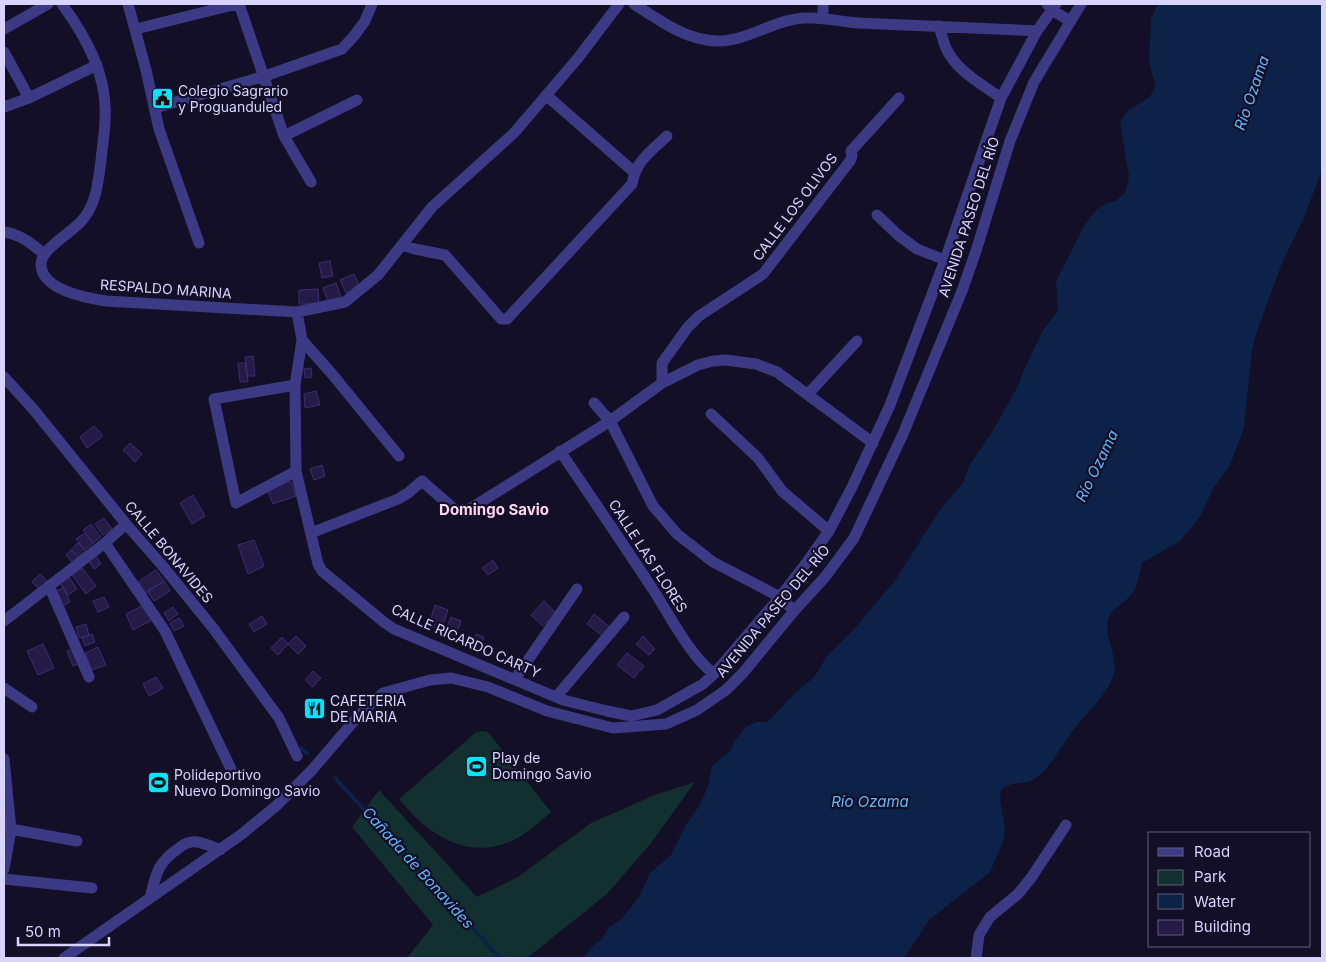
<svg xmlns="http://www.w3.org/2000/svg" width="1326" height="962" font-family="Inter,sans-serif">
<rect width="100%" height="100%" fill="#130f26"/>
<path fill="#12302f" d="M480 731 488 732 551 812C538 823 526 835 511 841 466 861 426 833 399 799L475 733Z
M695 782 651 843 607 894 527 958H407L433 925 352 827 379 790 477 897 518 877 591 823 655 795Z"/>
<path fill="#0c2248" d="M1158 4H1322V170L1303 220 1282 263 1257 331 1252 349 1244 428 1230 465 1213 489 1200 517 1180 541 1142 563C1139 573 1138 588 1131 595 1123 604 1112 608 1108 620 1103 638 1121 659 1112 679 1105 697 1085 715 1073 730 1060 747 1053 765 1036 778 1024 786 1011 780 1001 790L1000 800 1005 828 1004 839 990 872 929 920 904 958H584L592 946 602 939 609 927 620 920 629 910 639 897 650 873 671 855 686 825 701 803 709 783 712 766 731 750 734 741 746 727 756 722H768L794 694 815 676 827 656 854 629 894 582 940 510 963 483 969 466 992 432 1018 386 1024 370 1042 332 1058 310 1056 281 1084 226 1097 209 1107 203 1116 201 1125 193 1129 176 1120 122 1128 111 1148 98 1154 91 1155 84 1149 62 1151 18Z"/>
<g fill="none" stroke-linecap="round" stroke-linejoin="round">
<path stroke="#0c2248" stroke-width="4" d="M301 748 307 753
M335 778 500 958"/>
</g>
<path fill="#241b47" stroke="#3b2d73" d="M330 261 333 276 322 278 319 263Z
M354 274 360 287 346 293 340 280Z
M336 283 341 297 328 302 323 288Z
M318 289 319 304H299V290Z
M253 356 255 376H247L245 357Z
M238 363H246L248 382H240Z
M311 368 312 377 305 378 304 369Z
M316 391 320 405 305 408 304 394Z
M94 426 103 436 87 448 80 437Z
M130 443 142 454 135 462 123 450Z
M322 465 325 476 314 480 310 469Z
M291 481 296 496 273 504 267 489Z
M193 495 205 516 192 524 180 503Z
M104 518 112 529 103 535 95 524Z
M91 524 101 537 93 543 83 530Z
M85 533 93 543 85 550 76 539Z
M254 540 264 566 248 574 238 545Z
M78 543 86 552 79 558 71 550Z
M71 550 79 558 74 564 66 555Z
M96 556 101 564 94 569 89 561Z
M493 560 498 568 488 575 482 568Z
M82 568 96 586 86 594 72 575Z
M156 570 164 581 146 593 138 582Z
M40 574 47 581 39 589 32 582Z
M69 577 77 589 68 595 60 583Z
M164 581 170 591 154 601 147 591Z
M64 588 70 602 62 606 56 591Z
M104 597 109 607 98 612 93 601Z
M544 601 556 613 543 626 531 615Z
M144 605 152 620 133 630 126 614Z
M435 605 448 610 441 630 429 625Z
M173 607 178 614 169 621 164 613Z
M594 614 611 628 604 637 587 624Z
M262 616 267 624 254 632 249 624Z
M451 617 461 621 455 638 444 634Z
M179 618 184 626 174 631 170 623Z
M86 624 89 635 79 638 76 627Z
M92 634 95 642 85 646 82 638Z
M476 634 484 637 480 648 472 645Z
M296 636 306 646 298 654 288 644Z
M643 636 655 649 649 655 636 644Z
M282 637 288 644 278 655 271 648Z
M43 644 54 668 38 675 27 651Z
M98 647 106 665 92 670 85 653Z
M74 649 80 663 73 666 67 651Z
M627 653 644 666 634 678 617 665Z
M313 671 321 678 313 687 305 680Z
M156 677 163 688 149 696 143 684Z"/>
<g fill="none" stroke-linecap="round" stroke-linejoin="round">
<path stroke="#3d3a85" stroke-width="11" d="M62 4C86 37 108 76 105 119 105 133 102 147 101 161 98 181 97 201 84 218 74 232 41 248 41 264 41 290 87 298 106 301L297 312 345 302 378 275 432 207 514 133 578 58 619 4
M128 4 146 70 159 129 199 243
M239 4 284 136 311 182
M634 4C659 20 685 40 716 41 748 42 775 18 807 18 825 17 842 22 859 23 919 26 978 28 1037 31
M1047 4 1052 10 1070 21
M823 18V4
M939 26C941 33 943 41 946 48 956 71 982 84 1001 98
M4 29 48 4
M136 29 237 4
M4 52 29 98
M546 95 634 172
M4 107 29 98 97 65
M155 108 265 76 342 49 354 36 365 21 372 4
M284 136 357 100
M877 215 898 235 917 249 945 260
M4 232C20 234 32 244 44 254
M402 245 415 249 445 255 501 319H507L632 184C636 161 650 152 667 136
M297 312 302 340 295 385 296 471 318 564 322 571 385 623 394 629 563 700 607 711 631 716 657 710 703 684 714 674 780 597 807 562 829 531 852 487 890 405 945 260 1001 98 1037 31 1056 4
M302 340 332 374 399 456
M4 377 34 410 126 524 161 564 213 628 279 718 297 756
M662 383V363L688 327 699 316 763 274 850 161 852 156 851 151 899 98
M295 385 214 399 236 503 296 471
M808 394 857 341
M594 403 610 421 653 506 677 534 713 562 780 597 794 611
M711 414 758 458 782 491 829 531
M560 451C591 497 622 542 652 588 669 614 690 656 714 674
M126 524 105 543 165 631 231 769
M311 533 398 499 408 493 422 481 454 509 465 512 610 421 662 383 698 365 713 361 726 360 756 364 777 372 873 443
M49 586 89 677
M4 621 105 543
M515 679 577 589
M4 688 32 707
M556 697 624 617
M4 759 11 830 4 869
M5 828 77 841
M4 879 92 888
M150 898C156 874 157 863 179 848 184 844 190 841 197 842 205 843 213 847 220 850
M64 958 242 834 276 806 312 770 360 714 383 693 430 680 451 678 488 687 547 711 613 728 666 724 697 710 726 690 743 673 794 611 825 577 854 538 903 434 962 291 976 251 1010 141 1034 82 1081 4
M976 958 979 935 990 917 1018 894 1031 878 1066 825"/>
</g>
<defs>
<symbol id="civic-square" viewBox="-11 -11 22 22"><rect x="-9" y="-9" width="18" height="18" rx="4" fill="#00e5ff" stroke="#130f26"/><path d="M-.6-6.5H3V-4.5H.6V-3L4-1V1h2V6H-6V1h2V-1L-.6-3ZM-1.2 2.5V6h2.4V2.5Z" fill="#111"/></symbol>
<symbol id="restaurant-square" viewBox="-11 -11 22 22"><rect x="-9" y="-9" width="18" height="18" rx="4" fill="#00e5ff" stroke="#130f26"/><path d="M-5-6h1v4h1v-4h1v4h1v-4h1v5L-1.5 .5V6h-2V.5L-5-1ZM5-6V6H3V1.5H1.5Q1.5-4 5-6Z" fill="#111"/></symbol>
<symbol id="stadium-square" viewBox="-11 -11 22 22"><rect x="-9" y="-9" width="18" height="18" rx="4" fill="#00e5ff" stroke="#130f26"/><path d="M0-5a6.5 5 0 1 0 0 10a6.5 5 0 1 0 0-10ZM-3.5-1.8h7v3.6h-7Z" fill="#111"/></symbol>
</defs>
<g fill-rule="evenodd">
<use href="#civic-square" x="150" y="86" width="25" height="25"/>
<use href="#restaurant-square" x="302" y="696" width="25" height="25"/>
<use href="#stadium-square" x="464" y="754" width="25" height="25"/>
<use href="#stadium-square" x="146" y="770" width="25" height="25"/>
</g>
<g text-anchor="middle" stroke-width="4.5" stroke-linejoin="round" paint-order="stroke">
<g font-size="14" fill="#d9d4ff" stroke="#130f26" text-anchor="start">
<text x="178" y="96">Colegio Sagrario<tspan x="178" dy="16">y Proguanduled</tspan></text>
<text x="330" y="706">CAFETERIA<tspan x="330" dy="16">DE MARIA</tspan></text>
<text x="492" y="763">Play de<tspan x="492" dy="16">Domingo Savio</tspan></text>
<text x="174" y="780">Polideportivo<tspan x="174" dy="16">Nuevo Domingo Savio</tspan></text>
</g>
<g font-size="14" fill="#d9d4ff" stroke="#130f26">
<text transform="translate(795 207) rotate(-53)" y="5">CALLE LOS OLIVOS</text>
<text transform="translate(969 217) rotate(-72)" y="5">AVENIDA PASEO DEL RÍO</text>
<text transform="translate(166 289) rotate(4)" y="5">RESPALDO MARINA</text>
<text transform="translate(169 552) rotate(50)" y="5">CALLE BONAVIDES</text>
<text transform="translate(648 556) rotate(57)" y="5">CALLE LAS FLORES</text>
<text transform="translate(773 611) rotate(-50)" y="5">AVENIDA PASEO DEL RÍO</text>
<text transform="translate(466 641) rotate(24)" y="5">CALLE RICARDO CARTY</text>
</g>
<g font-size="15" font-style="italic" fill="#62b6ff" stroke="#130f26">
<text transform="translate(1252 93) rotate(-71)" y="5">Río Ozama</text>
<text transform="translate(1097 466) rotate(-64)" y="5">Río Ozama</text>
<text x="870" y="807">Río Ozama</text>
<text transform="translate(418 868) rotate(48)" y="5">Cañada de Bonavides</text>
</g>
<g font-size="15" font-weight="bold" fill="#ffd6f0" stroke="#130f26">
<text x="494" y="515">Domingo Savio</text>
</g>
</g>
<rect width="1326" height="962" fill="none" stroke="#d9d4ff" stroke-width="10"/>
<rect x="1148" y="832" width="162" height="115" fill="#130f26" stroke="#625e7d"/>
<rect x="1158" y="848" width="25" height="8" fill="#3d3a85" stroke="#625e7d"/>
<text x="1194" y="857" font-size="15" fill="#d9d4ff">Road</text>
<rect x="1158" y="870" width="25" height="15" fill="#12302f" stroke="#625e7d"/>
<text x="1194" y="882" font-size="15" fill="#d9d4ff">Park</text>
<rect x="1158" y="894" width="25" height="15" fill="#0c2248" stroke="#625e7d"/>
<text x="1194" y="907" font-size="15" fill="#d9d4ff">Water</text>
<rect x="1158" y="920" width="25" height="15" fill="#241b47" stroke="#625e7d"/>
<text x="1194" y="932" font-size="15" fill="#d9d4ff">Building</text>
<path d="M18 937v8h91v-8" fill="none" stroke="#d9d4ff" stroke-width="2.5"/>
<text x="25" y="937" font-size="15" fill="#d9d4ff" stroke="#130f26" stroke-width="4" paint-order="stroke">50 m</text>
</svg>
